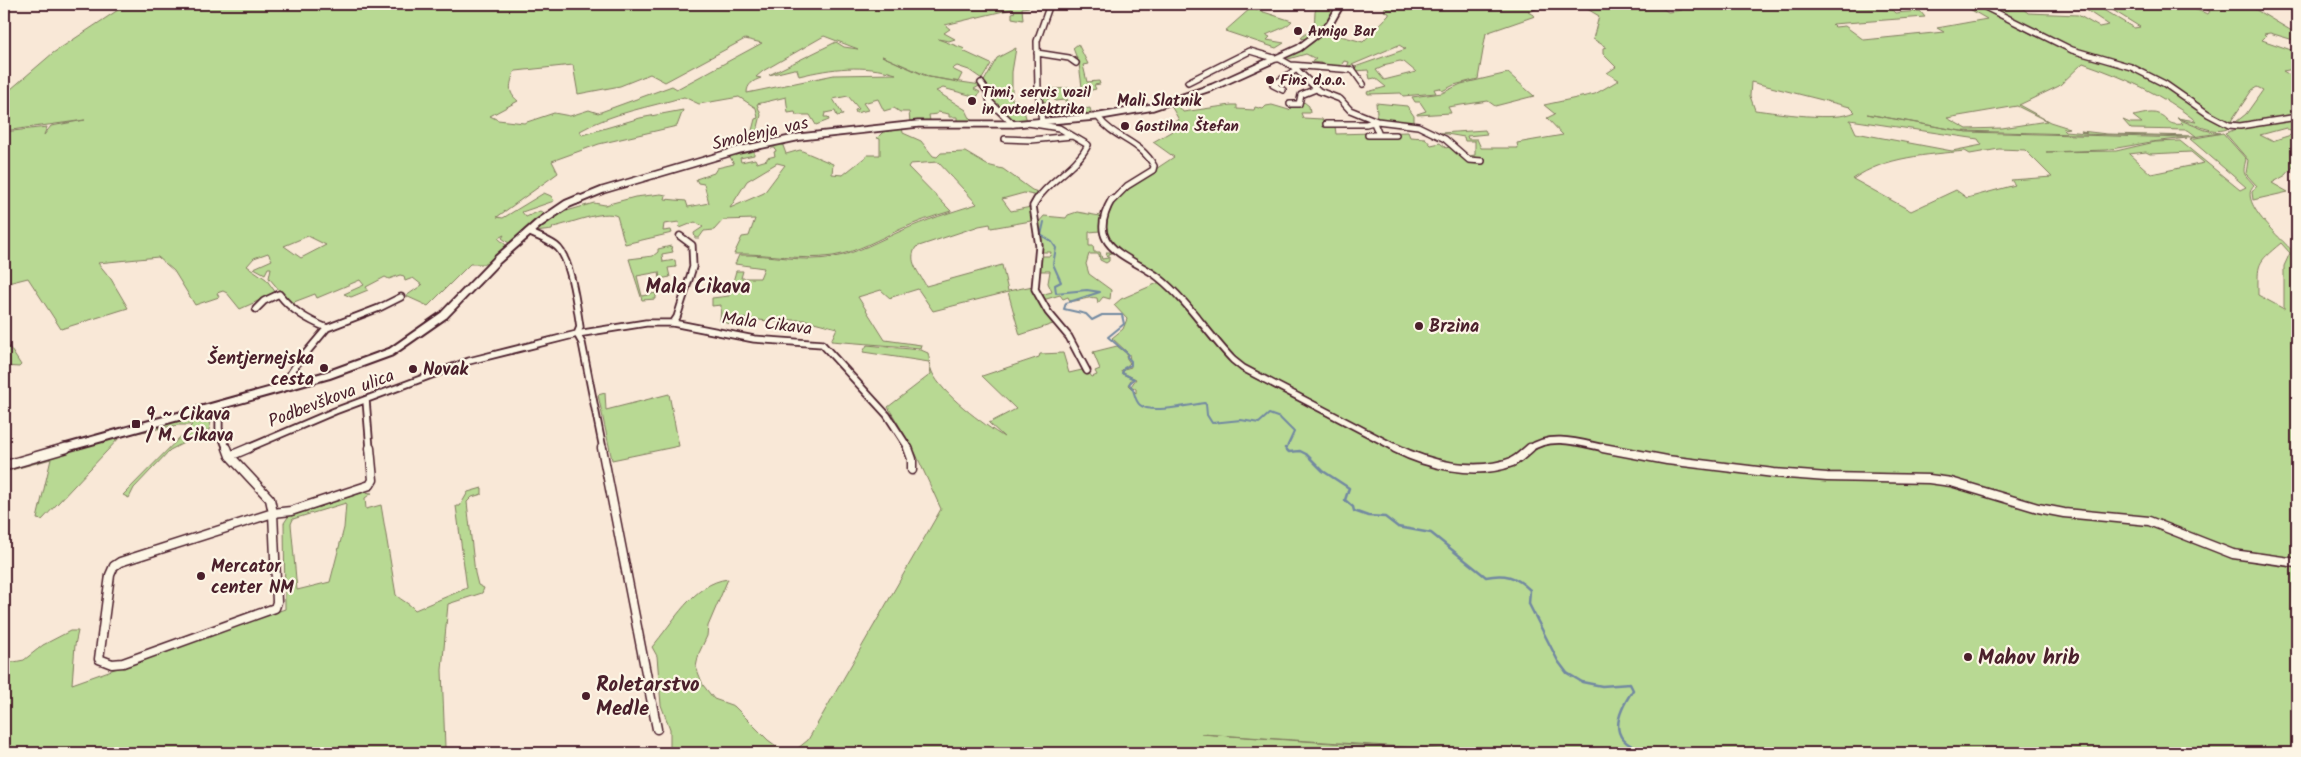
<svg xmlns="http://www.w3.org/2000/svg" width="2301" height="757" font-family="Kalam,sans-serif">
<rect width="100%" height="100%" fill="#f9e8d7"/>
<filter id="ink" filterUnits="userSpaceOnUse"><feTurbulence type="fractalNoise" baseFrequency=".02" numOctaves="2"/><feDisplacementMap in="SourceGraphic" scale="10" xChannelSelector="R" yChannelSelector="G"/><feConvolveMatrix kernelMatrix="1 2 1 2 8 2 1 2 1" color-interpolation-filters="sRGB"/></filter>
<g filter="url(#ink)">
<path fill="#b8d993" stroke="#817c5f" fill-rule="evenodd" d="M127 4H995L987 5 989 7 1009 4H1029V7L1022 8 1023 20 1012 18V13L1015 12 1012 9 945 25 950 29 944 33 955 39 949 41 938 39 965 49 963 51 991 64 982 79 969 70 957 66 952 69 962 74 958 82 930 77 882 56 928 77 981 85 974 89 980 92 977 97 943 88 936 91 966 110 972 122H957V117H949V114L938 112 937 114 929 115 930 121 910 123 909 112H900L894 108 884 111 878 99 863 103 868 110 856 113 855 110 859 109 848 96 833 99 843 115 837 116 835 111 825 113 824 117H828L829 120 816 125 810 115H796L795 112 788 113 786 97 757 104 761 115 754 144 748 146 755 119 758 118 756 108 739 97 699 104 684 97C650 107 611 113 580 131L582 135 640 118 683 110 677 126 599 144 552 161 558 173 497 217 503 218 544 193 551 196 554 201 522 212 526 217 540 211 545 214 510 244 502 238 504 235 498 238 507 246 490 264H470L428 306 406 296 422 285 413 278 405 281 404 276 400 275 389 279 385 277 366 287 368 290 351 297 344 294 364 285 360 280 317 298 315 294 294 302 296 310 269 278 271 268H268L265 274 254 268 272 260 268 253 254 258 247 266 266 279 276 293 240 309 227 293 223 291 217 293 219 297 195 305 174 271 158 257 98 263 111 279 128 308 61 329 28 278 4 284V132L47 127 44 135 51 126 85 120 4 131V95L53 53ZM824 36 858 49 844 47 836 42 769 75 794 69H797L799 76C832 68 863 64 896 74L834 75 747 93C747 84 753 81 761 78L756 77 763 71ZM745 39 762 43 677 89 672 86 598 113 589 110 570 116 554 113 524 123 498 120 490 116 518 101C507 92 510 85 514 72L516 71 573 65 578 94 620 86 650 74 665 82ZM308 236 326 245 301 258 284 246Z
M1318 4H1338L1329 23 1308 40 1301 38 1309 31H1314L1315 12Z
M1416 4H1550L1528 12 1535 16 1486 33 1478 79 1454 85 1442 91 1440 88 1434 89 1436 93 1403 96 1401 93 1368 94 1367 92 1386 87 1375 78 1370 79 1368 70 1355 71 1352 68 1406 49 1399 45 1347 67 1349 62 1344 61 1340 67 1321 66V63L1311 62 1316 59 1306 54 1285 60V57L1311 44 1326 32 1363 42 1389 15V13L1384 11 1386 5ZM1400 61 1404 62 1416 72 1384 80 1376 70 1385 66 1383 65Z
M1579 4H1656L1668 12 1682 10 1674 4H1817L1887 8 1886 4H1878H1905L1894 5 1893 11 1895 13 1920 11 1925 17 1832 24 1835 27 1845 26 1864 40 1944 32 1937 28 1987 19 1961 4H1976L2033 35 2067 49 2121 65 2166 85 2228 126 2227 129C2211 135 2192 122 2177 118L2196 121C2162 94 2123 77 2083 63L2059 86 2019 105 2050 122 2069 128 2063 129 2065 131 2087 133 2081 131 2107 134 2196 136 2188 130 2131 129 2123 120 2130 123H2142L2133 116C2140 115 2151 111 2158 114 2170 118 2165 126 2183 124L2178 119 2205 130 2220 133 2193 137 1960 131 1867 114 1967 132 2187 138 2151 142 2106 150 2046 152 2116 151 2155 142 2180 141 2240 190 2246 187 2190 139 2223 133 2246 159C2242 176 2244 173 2254 185 2236 203 2286 242 2297 256V561L2235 552 2151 520 2056 510 1967 485 1846 476 1683 460 1562 438 1541 439 1512 458 1499 463H1448L1416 456 1288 387 1246 368 1235 358 1176 290 1154 270 1126 254 1111 241 1106 231 1105 221 1108 208 1121 192 1174 157 1153 142 1174 130 1167 124 1179 120 1170 104 1176 102 1183 112 1231 105H1237V109L1254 110 1255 107 1263 109 1266 106 1272 105 1289 110 1293 106H1300L1304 102 1309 106 1310 113H1301L1303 118 1322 119 1325 126H1335L1336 134 1408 132 1410 137 1425 138 1431 145 1440 143 1446 148 1452 146 1464 157 1468 163H1471L1469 156 1475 155V141H1465L1464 137 1441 133 1485 130 1487 134 1467 136 1468 139H1477L1481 148H1518L1517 143 1563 135 1547 118 1555 114 1544 105 1595 94 1619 80 1607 73 1616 67 1603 54V48L1606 47 1593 39 1599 16ZM1751 82 1850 107 1855 112C1835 122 1779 113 1755 110L1750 96ZM2017 106 2047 121 2002 128 1967 129 1947 118ZM1850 120 1978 139 1982 145 1952 151 1856 133ZM1999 149 2025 150 2052 177 2011 180 2015 185 1967 198 1956 190 1911 211 1853 179C1886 156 1927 155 1965 151L1970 154ZM2146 152 2150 154 2191 152 2204 163 2151 174 2129 154ZM2281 243 2290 253 2284 266V309L2258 295C2258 262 2256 264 2281 243Z
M1993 4H2063L2066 6H2020L2028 13 2078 15 2099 27 2109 25 2077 4H2093L2134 28 2140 27 2103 4H2179L2208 14 2210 11 2185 4H2246L2297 34V41L2270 33 2264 34 2266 36 2262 40 2297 52V65L2295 66 2297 71 2294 69 2283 71 2297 79V116L2242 125 2225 122 2166 83 2078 52 1987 5ZM2257 87 2263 90 2246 114 2236 122 2231 121 2252 90Z
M1251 8 1292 21C1286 28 1274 31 1266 35L1270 37 1267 40 1284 43 1276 48 1225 31Z
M1078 44 1088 64 1083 65 1087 82 1099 81 1100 84 1094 85 1096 89 1066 96 1072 112 1085 111 1084 109 1090 108 1092 115H1075L1069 117 1065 100 1055 101 1054 97H1048V101L1042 102 1040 90 1082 87 1079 64 1073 48Z
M1016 48 1012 72V100H1017L1019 111H1024L1027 121 1015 122C1008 117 997 109 993 102 989 96 987 89 983 83L997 58Z
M1508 73 1534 96 1495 106 1488 101 1448 107 1451 113 1417 115V114L1426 111 1420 102H1415L1412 97 1442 93 1461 84Z
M1376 103 1407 106 1414 116V123L1375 119 1377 113Z
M2297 118V162L2286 175 2272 183 2288 192 2253 200 2252 192 2257 186 2246 174 2248 160 2225 133 2240 128ZM2286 128 2294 134 2272 141 2260 135Z
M902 127 903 133 921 141 933 156 937 157 941 153 965 152 987 165 1003 169 1032 190 1041 193 1038 196 1024 193 1002 199 1011 211 1031 207 1033 219 1031 221 991 228 990 224 979 226 916 247C907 261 919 272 926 286L1002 265 1008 291 1033 286 1056 323 1020 335 1008 292 933 311 918 289 892 297 891 299 881 290 858 297 885 340 921 345 920 348 831 341 837 328 806 320H789L787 323 740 318 734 325 720 321 721 305 712 306V298L729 296 736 271H743L741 278H760L764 268 735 264 739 255C771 254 802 263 834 257 858 253 880 240 901 231 926 220 951 212 977 204L938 162 910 164 908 167 951 211C934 216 917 222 901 229 879 239 857 252 833 256 800 261 767 253 734 254L742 237 749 236 755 219 723 220 714 230 704 231 699 238H695L694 233 703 227 695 222 680 228 679 222 664 224 663 231 671 230 672 233 625 244 617 216C603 209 570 224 553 227L552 230 535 232 536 229 558 211 560 213 594 203 605 205 635 197 661 194 666 195 665 199 686 201 688 207 709 203 704 184 698 183 696 179 714 173 717 168 734 164 729 155 754 148V155L740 158 741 162 755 159 757 163 767 160V158L775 156 774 152 776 151 775 148H771L770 146 782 143 786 154 800 150 833 164 832 174 843 175 868 155H880V139L877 138 887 128ZM777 163 785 165 764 193 730 208 747 181Z
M1077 212 1100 216V231L1089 232V246H1093L1094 252H1100L1102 259 1108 258 1106 252H1115L1109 254V261L1106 263 1100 260 1099 254H1089L1086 264 1089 274 1111 290 1110 299 1103 297 1098 303 1097 298C1088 296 1079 302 1070 301L1068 297 1063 299 1060 295 1043 300 1040 295 1052 292 1048 283 1050 271H1039L1041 256H1050L1051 252H1041L1038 223 1044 216 1066 218 1068 215Z
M671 246 673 252 662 254 663 262 675 260 676 267 668 268 670 277 660 279 659 272 637 276 642 296 656 293V299L642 300 629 259 653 256 658 252V249Z
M1160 282 1175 296 1200 328 1232 364 1254 378 1403 454 1482 469 1530 453 1543 444 1554 441 1572 443 1614 454 1675 464 1943 483 2026 507 2141 521 2197 544 2297 565V753H1496L1201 734 1476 753H670V729L661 705 657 656 652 647C673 623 693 583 728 579L708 626 707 636 699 653 696 667 703 685 714 699 734 706 768 740 783 751 797 749 808 740 941 509 915 452 888 407 931 374 929 362 863 352 867 345 921 350 928 353C930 359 929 366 932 372 941 393 984 425 1004 437L989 423 1016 409 982 376 1039 357 1040 354 1063 353 1069 373 1082 370 1085 374 1089 373 1092 377 1097 375 1095 371 1100 369 1093 352 1117 346 1127 354 1126 357 1130 363 1121 371 1122 374 1132 378 1128 385 1136 393V389L1131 386 1136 379 1123 373 1124 369 1131 367 1129 354 1112 338 1123 329 1127 319 1114 305 1121 299Z
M4 339 21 365 19 367 4 366Z
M605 393 606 410 669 394 679 446 612 460 598 395Z
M198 418 211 422 209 430 170 450 134 488 129 498 123 495 192 425H178L121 436 42 520 37 519 51 459 4 472V469L167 423Z
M482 488V494L472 497 467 502 475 573 478 585 484 588 482 593 448 604 442 670 445 747 459 753H4V664L24 660 43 645 70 631H78L75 645 72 684 285 609 284 523 288 517 364 492 372 493 365 498 366 509 381 505 396 595C402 601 409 603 415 610L467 588 456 506H460L468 492ZM346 503 344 528 330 582 297 590 291 524 293 519Z"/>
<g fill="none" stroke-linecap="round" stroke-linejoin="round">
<path stroke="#7289a1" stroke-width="2" d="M1044 222 1041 235 1052 242 1056 248 1053 264 1061 282 1055 285 1056 293 1087 290 1100 292 1066 303 1064 309 1086 314 1092 320 1102 315H1122L1124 324 1108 337 1128 354 1127 357 1131 361V365L1124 368 1122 373 1134 379 1129 384C1136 390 1133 399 1140 405 1150 414 1190 405 1204 403L1206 404 1207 415 1212 423 1241 420 1259 423 1269 414 1280 418 1294 432 1286 449"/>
<path stroke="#7289a1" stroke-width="2.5" d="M1285 448 1289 452 1300 451 1306 454 1323 471 1349 488 1345 500 1353 507 1354 511 1368 516 1385 517 1398 527 1431 533 1486 577C1504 573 1516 576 1530 590L1529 604 1558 661 1567 673 1582 682 1602 686 1630 684 1633 690C1609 725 1612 747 1657 753"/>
<defs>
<path id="minor-far2" d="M1979 4 2072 50 2131 67 2165 84 2208 114 2229 125 2240 126 2297 117
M1037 53 1069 58 1076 63
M1278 58 1294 67 1319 91 1340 99 1350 110 1377 121 1418 126 1445 139 1469 160 1482 161
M1291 65 1353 70 1363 84
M1188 82 1250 51 1277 59
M981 83 987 91 990 102 1013 124
M1283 90 1273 85 1297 69
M1290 104H1299L1301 95 1316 89
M1098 117C1114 139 1140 140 1154 166L1153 170 1127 186 1112 201
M1042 122 1038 89 1037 41 1050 4
M1028 123 1059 128 1088 145C1076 169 1050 179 1036 201
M1374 123 1379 135H1396
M1326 124H1366L1377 121
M1368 135H1379
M1005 139 1031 140 1072 136"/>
<path id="minor-far1" d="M1037 199 1033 206 1039 246 1035 289 1048 312 1069 337 1087 371
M1112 199C1105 211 1099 226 1106 239 1115 256 1143 265 1158 277 1188 301 1207 333 1233 360L1243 368 1398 449
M256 309 264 301 279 294C292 311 308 320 327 328L296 365 281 388
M673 323 677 317 693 267 692 245 680 236
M327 328 379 308 401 297
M577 334 646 323H673L754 339 822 344 887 415 909 449
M577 334 582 343 603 449
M366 400 370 449
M219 405V429L227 449
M246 449 335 411 469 361 577 334 580 327C577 308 571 257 556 246 548 240 537 236 528 232
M1529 449C1552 432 1583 444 1609 449"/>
<path id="minor" d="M227 448 230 456 249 448
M602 448 657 729
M908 448 912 459V470
M1395 448C1428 465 1476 476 1512 462 1519 459 1524 453 1530 448
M1603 448 1667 460 1774 473 1827 477 1929 479 1951 482 2038 508 2064 513 2149 521 2233 554 2297 563
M230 456 270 499 273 513
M273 513 277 602 275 608 123 663 112 664 99 659 110 575 114 566 120 562Z
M273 513 291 511 370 485 373 480 370 448"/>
<path id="major-far2" d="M576 201 603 190 739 150 800 137 918 124H1013L1095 117 1153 107 1213 87 1299 48 1329 25 1341 4"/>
<path id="major-far1" d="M61 449 328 375 391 352 444 315 497 260 539 223 567 204 579 199"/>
<path id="major" d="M4 466 66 448"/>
</defs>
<use href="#minor-far2" stroke="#4a1f2b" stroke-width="8"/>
<use href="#minor-far1" stroke="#4a1f2b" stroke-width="9"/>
<use href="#minor" stroke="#4a1f2b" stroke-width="11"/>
<use href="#major-far2" stroke="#4a1f2b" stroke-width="9"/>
<use href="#major-far1" stroke="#4a1f2b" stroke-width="11"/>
<use href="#major" stroke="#4a1f2b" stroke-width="12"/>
<use href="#minor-far2" stroke="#fcf5e5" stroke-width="5"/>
<use href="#minor-far1" stroke="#fcf5e5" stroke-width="5.5"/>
<use href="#minor" stroke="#fcf5e5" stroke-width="8"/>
<use href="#major-far2" stroke="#fcf5e5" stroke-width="5.5"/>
<use href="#major-far1" stroke="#fcf5e5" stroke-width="7"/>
<use href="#major" stroke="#fcf5e5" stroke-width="9"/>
</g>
</g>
<g fill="#4a1f2b" stroke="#fcf5e5" stroke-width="2">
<circle cx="1298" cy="31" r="5"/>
<circle cx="1270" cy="80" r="5"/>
<circle cx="972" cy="101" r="5"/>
<circle cx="1125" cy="126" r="5"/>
<circle cx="1419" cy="326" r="5"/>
<circle cx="324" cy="368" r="5"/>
<circle cx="413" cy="369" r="5"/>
<rect x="131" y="419" width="10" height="10" rx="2.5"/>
<circle cx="201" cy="576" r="5"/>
<circle cx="1968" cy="657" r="5"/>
<circle cx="586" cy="696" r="5"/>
</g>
<g text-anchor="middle" stroke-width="4.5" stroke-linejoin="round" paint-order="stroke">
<g font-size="15" font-weight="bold" fill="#4a1f2b" stroke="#fcf5e5" text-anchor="start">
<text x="1308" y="36">Amigo Bar</text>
<text x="1280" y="85">Fins d.o.o.</text>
<text x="982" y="97">Timi, servis vozil<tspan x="982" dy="17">in avtoelektrika</tspan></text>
<text x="1135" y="131">Gostilna Štefan</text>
</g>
<g font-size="16" font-weight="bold" fill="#4a1f2b" stroke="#fcf5e5">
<text x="1159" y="106">Mali Slatnik</text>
</g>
<g font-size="18" fill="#4a1f2b" stroke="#fcf5e5">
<text transform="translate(760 133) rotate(-13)" y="6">Smolenja vas</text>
<text transform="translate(767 323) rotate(7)" y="6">Mala Cikava</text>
<text transform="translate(331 398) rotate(-21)" y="6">Podbevškova ulica</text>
</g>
<g font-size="18" font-weight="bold" fill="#4a1f2b" stroke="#fcf5e5" text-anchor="start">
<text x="1429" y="332">Brzina</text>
<text x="314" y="364" text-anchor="end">Šentjernejska<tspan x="314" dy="21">cesta</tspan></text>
<text x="423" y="375">Novak</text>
<text x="146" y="420">9 ~ Cikava<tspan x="146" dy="21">/ M. Cikava</tspan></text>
<text x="211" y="572">Mercator<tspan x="211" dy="21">center NM</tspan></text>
</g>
<g font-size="20" font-weight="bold" fill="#4a1f2b" stroke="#fcf5e5">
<text x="698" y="293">Mala Cikava</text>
</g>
<g font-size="21" font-weight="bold" fill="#4a1f2b" stroke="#fcf5e5" text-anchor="start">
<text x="1978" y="664">Mahov hrib</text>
<text x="596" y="691">Roletarstvo<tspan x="596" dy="24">Medle</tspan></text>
</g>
</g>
<rect width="2301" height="757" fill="none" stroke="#fcf5e5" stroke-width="20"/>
<rect x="10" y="10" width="2281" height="737" fill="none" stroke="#4a1f2b" stroke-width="2" filter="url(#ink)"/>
</svg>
